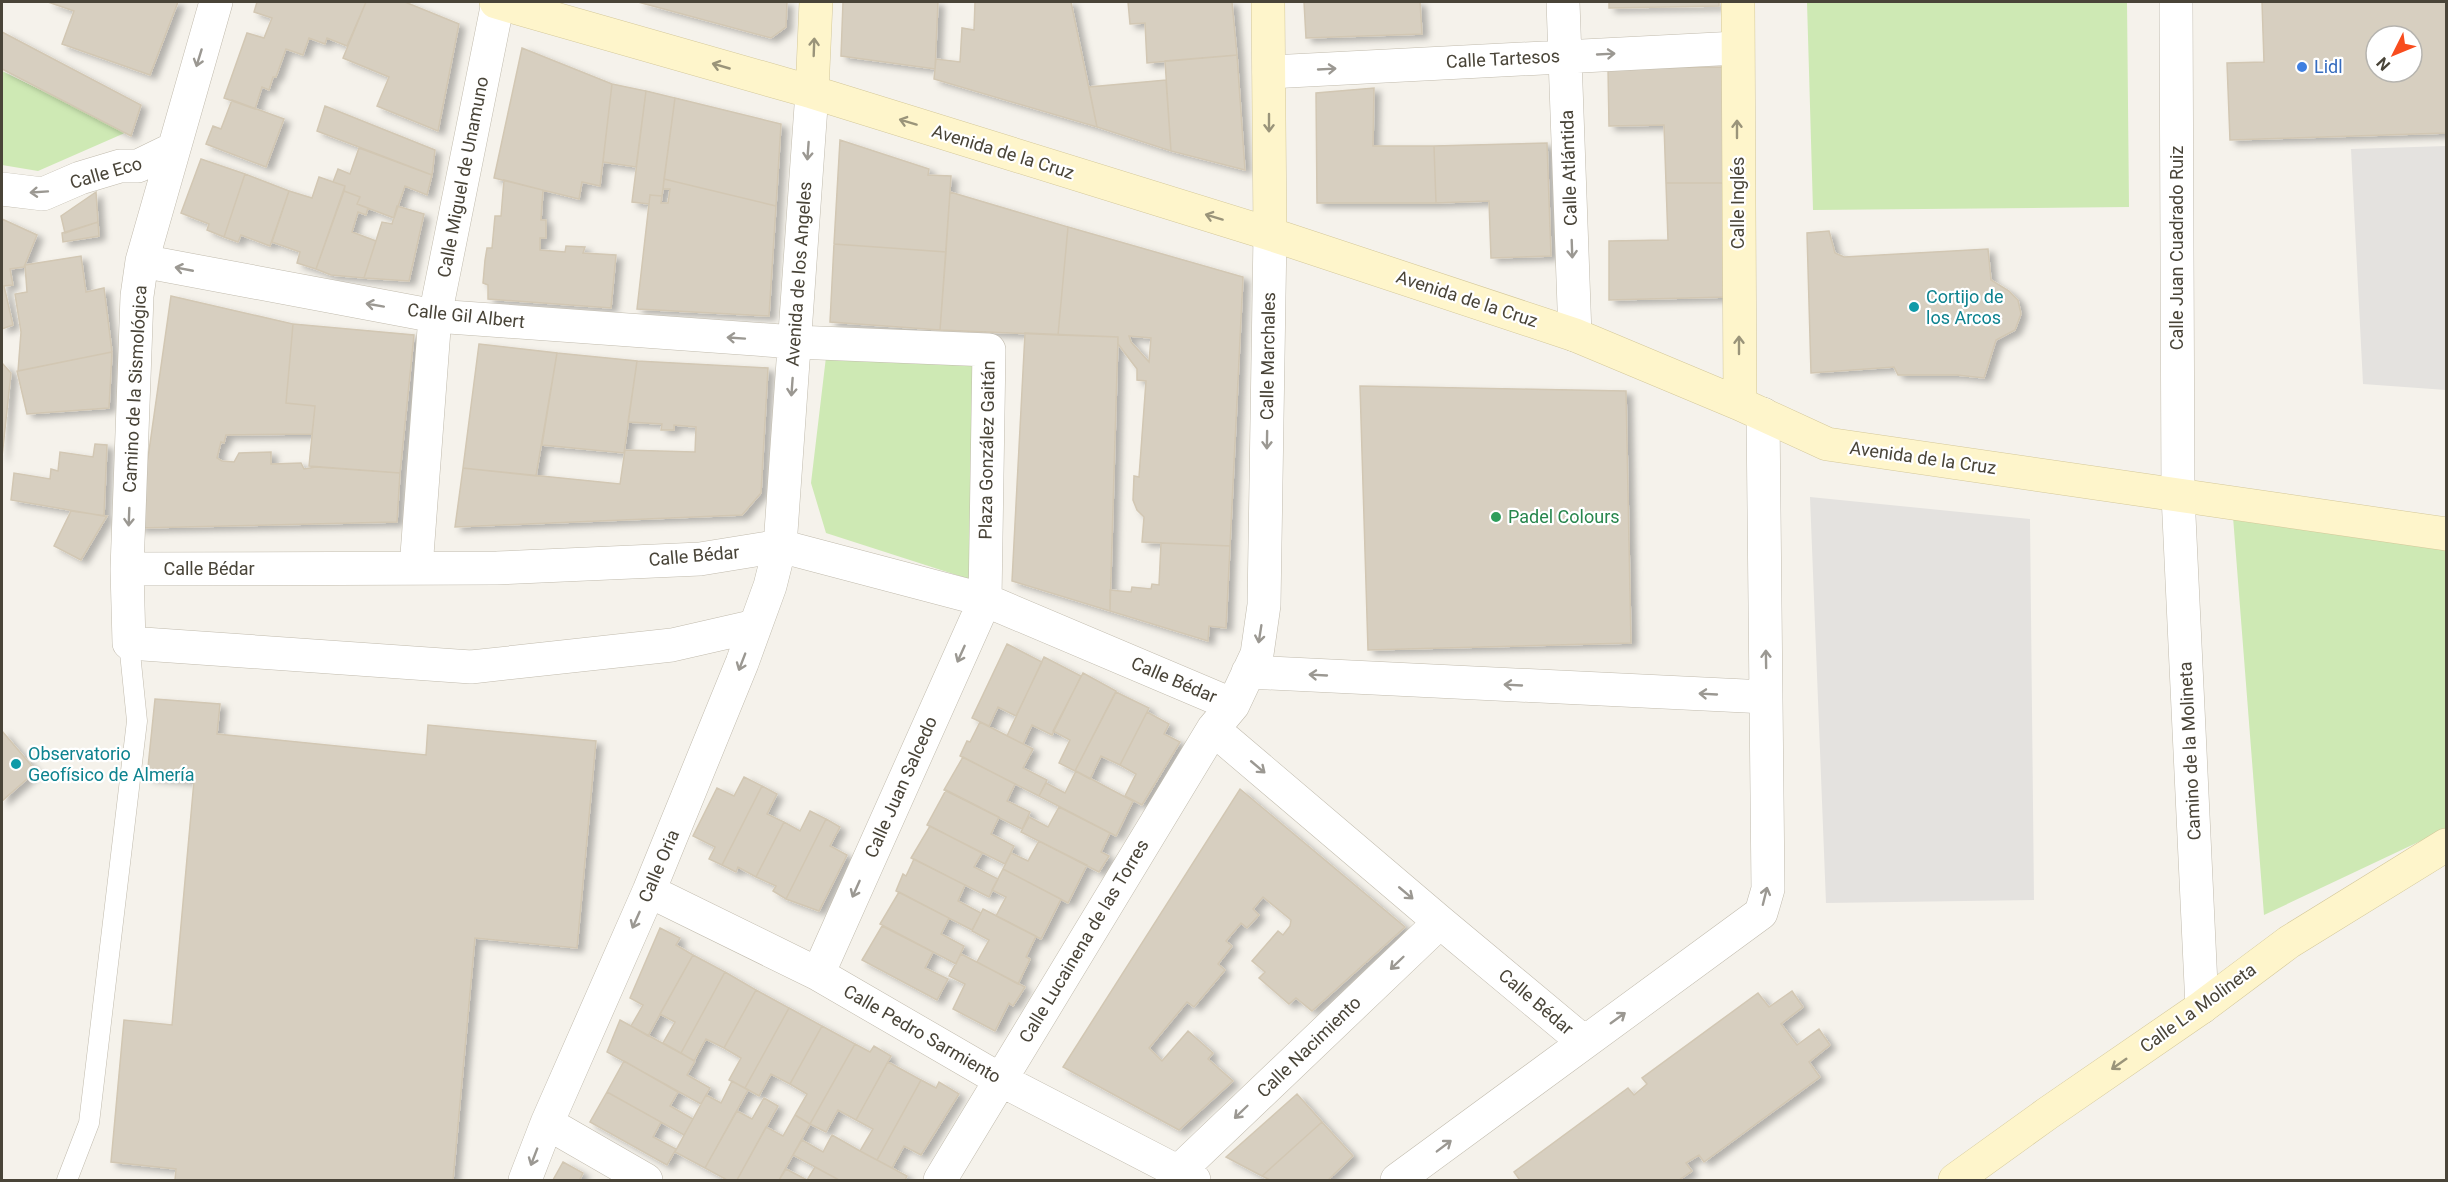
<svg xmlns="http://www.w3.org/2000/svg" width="2448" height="1182" font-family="Roboto,sans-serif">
<defs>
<filter id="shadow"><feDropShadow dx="6" dy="4" stdDeviation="3" flood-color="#0004"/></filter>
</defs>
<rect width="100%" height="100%" fill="#f5f2eb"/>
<path fill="#cee9b4" d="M1807 2H2127L2129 207 1813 210Z
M2 71 127 132 38 171 2 165Z
M989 350 972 580 826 533 811 483 826 357Z
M2232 504 2446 542V829L2264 915Z"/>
<path fill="#e4e2df" d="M2446 146V390L2363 384 2351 149Z
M1810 497 2030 519 2034 900 1826 903Z"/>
<path fill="#d7cfc0" stroke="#d2c7b3" stroke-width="1.5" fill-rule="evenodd" filter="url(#shadow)" d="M48 2H178L150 75 62 44 74 11Z
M257 2H366L347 46 327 38 325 44 309 38 303 55 286 49 276 77H273L269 90 262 87 255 109 224 98 247 33 264 38 272 18 254 12Z
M366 2H405L459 24 438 131 377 106 389 77 343 58Z
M638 2H787L786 27 771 38Z
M843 2H938L935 69 841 56Z
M975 2H1071L1097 127 934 79 936 59 960 62 962 28 974 30Z
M1128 2H1232L1237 55 1147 63 1145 23 1130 24Z
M1304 2H1420L1422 34 1306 38Z
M1609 2H1719V6L1609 8Z
M2262 2H2446V133L2230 140 2227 63 2264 62ZM2376 36H2412V72H2376Z
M2 32 141 105 131 136 2 69Z
M522 48 612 84 600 186 582 182 579 199 494 178Z
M1237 55 1245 170 1171 151 1165 61Z
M1723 67 1724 183H1666L1664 125 1609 126 1608 68Z
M1166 80 1171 151 1097 127 1089 87Z
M612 84 646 91 636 167 603 162Z
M1374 88 1373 146H1434L1436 203H1317L1316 93Z
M646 91 675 98 662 196 650 195 649 204 632 202Z
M675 98 781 124 776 206 664 179Z
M232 100 284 119 266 167 206 144 213 126 221 129Z
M325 106 435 150 432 175 317 131Z
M840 140 929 169 928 175 951 176 946 252 834 244Z
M1547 143 1551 256 1491 258 1489 201 1436 203 1434 146Z
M359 148 432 175 427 195 405 186 394 218 357 204 360 197 344 191 345 186 333 182 338 169 350 174Z
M201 159 245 174 224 237 207 230 209 224 181 213Z
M245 174 289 191 270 246 241 235 238 242 224 237Z
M319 177 345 186 316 269 297 263 300 252 272 242 289 191 312 198Z
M664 179 776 206 769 316 637 309 650 195 662 196 661 203H668L670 189H663Z
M504 180 543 190 541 220H546V238H540V250L565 252 566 246 585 247 583 253 616 255 611 308 488 299V285L483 283 485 260 487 248H492L495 216H501Z
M1666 183H1724L1728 297 1609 300V241L1668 240Z
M344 191 360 197 357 204 368 208 366 215 358 212 352 232 376 241 364 278 331 275 316 269Z
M96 192 98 222 65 233 61 216Z
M950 192 1068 227 1058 335 940 330Z
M397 206 424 214 409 281 364 278 382 222 392 224Z
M2 219 37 235 24 267 10 269 13 285 4 286 13 325 2 329Z
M98 222 99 236 63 242 62 233Z
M1068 227 1243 277 1230 546 1142 542 1144 517 1137 510 1133 500 1134 476 1139 477 1146 381 1137 380V369L1118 344V337L1058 335ZM1129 336 1151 338 1149 362 1131 342Z
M1829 231 1835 253 1844 257 1988 249 1991 280 2009 291 2018 300 2021 314 2015 330 1996 340 1984 378 1957 375H1898L1894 367 1811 373 1807 233Z
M834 244 946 252 940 330 830 322Z
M81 256 86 292 104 288 112 352 18 371 21 332 15 294 27 292 25 265Z
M171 296 293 324 286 403 315 406 312 434 226 435 224 443 221 442 217 458 222 461 234 462 239 453 271 452V464L301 463 304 469 316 467 400 473 397 522 138 528Z
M293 324 414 335 400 473 309 466 315 406 286 403Z
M1025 333 1118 337 1110 611 1012 581Z
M479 344 557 353 536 476 463 468Z
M112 352 109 408 27 414 17 371Z
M557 353 637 361 624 453 542 445Z
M637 361 768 368 761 493 742 515 455 527 463 468 620 484 625 450 695 452 696 427 674 425V430H661L662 424 628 422Z
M2 363 11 373 2 457Z
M1360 386 1626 391 1631 643 1368 650Z
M95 444 107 445 104 516 11 500 14 473 50 479 51 469 58 471 60 452 93 457Z
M71 511 107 516 81 560 54 546Z
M1161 543 1230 546 1226 628 1209 626 1208 641 1110 611V590L1131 592 1132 587 1151 589 1152 584 1159 585Z
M1007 644 1042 662 1016 716 998 707 989 726 972 718Z
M1044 657 1081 676 1052 735 1032 725 1023 744 1007 736Z
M1083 673 1116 691 1075 771 1059 763 1070 740 1053 731Z
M1116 692 1149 708 1120 765 1101 756 1090 779 1075 771Z
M155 699 220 704 217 734 426 755 428 725 596 741 577 948 475 938 453 1180H175L176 1169 111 1162 124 1020 172 1025 194 781 147 777Z
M1147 712 1169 724 1164 734 1180 742 1142 805 1125 796 1136 774 1120 765Z
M980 722 1033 749 1023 768 1047 780 1039 796 960 756 967 741 970 742Z
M2 731 36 771 2 801Z
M963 757 1015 784 1007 801 1030 812 1022 829 944 790Z
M1076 771 1133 801 1116 836 1039 796 1046 783 1065 793Z
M744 777 762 786 722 865 709 859 715 847 693 836 717 788 734 796Z
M762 786 777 794 767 814 784 822 756 877 738 867 736 872 722 865Z
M1240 789 1405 927 1312 1011 1296 998 1289 1004 1259 978 1265 972 1252 961 1278 931 1283 935 1290 926 1291 920 1263 897 1253 909 1259 915 1247 928 1241 923 1226 941 1232 946 1218 964 1225 970 1194 1007 1187 1002 1149 1048 1162 1061 1188 1031 1213 1053 1208 1059 1233 1081 1179 1130 1063 1067Z
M946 790 999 817 991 834 1014 846 1005 864 927 825Z
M1059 807 1110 833 1101 852 1109 856 1099 872 1021 832 1029 817 1048 827Z
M810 811 826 819 786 899 773 891 776 886 756 877 784 822 800 831Z
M826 819 840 827 830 846 847 855 819 911 786 899Z
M930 826 982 853 974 867 998 879 989 897 911 858Z
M1039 841 1087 865 1068 903 1003 869 1011 853 1028 861Z
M914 859 965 885 958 901 981 913 972 930 896 891 903 874 906 876Z
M1003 869 1061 899 1041 939 996 916 1006 897 992 890Z
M899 892 949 918 941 934 964 946 956 964 880 924Z
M983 909 1036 936 1026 957 1030 959 1018 984 977 962 989 940 972 931Z
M882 926 933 952 925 968 948 979 937 1000 862 960Z
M660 928 680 938 676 945 693 955 648 1036 631 1026 643 1005 630 998Z
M961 954 1025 987 1013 1006 1009 1003 995 1031 953 1009 965 984 949 976Z
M693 955 725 972 681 1053 663 1043 675 1022 660 1014Z
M725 972 756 990 724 1048 706 1039 694 1061 681 1053Z
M756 990 789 1008 745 1088 729 1080 741 1058 724 1048Z
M1792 991 1803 1007 1781 1024 1797 1045 1819 1029 1830 1045 1809 1062 1820 1077 1704 1162 1699 1155 1686 1163 1692 1171 1679 1180H1517L1519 1179 1514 1172 1628 1088 1634 1095 1647 1084 1642 1078 1758 993 1769 1007Z
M789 1008 822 1026 790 1084 771 1074 759 1096 745 1088Z
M620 1020 695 1061 687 1075 710 1088 701 1104 607 1052Z
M822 1026 855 1044 810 1124 795 1115 807 1094 790 1084Z
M855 1044 870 1052 874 1046 891 1056 856 1120 838 1110 826 1132 810 1124Z
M624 1061 678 1092 670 1106 693 1119 684 1135 607 1092Z
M888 1062 921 1080 877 1160 860 1151 873 1129 856 1120Z
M921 1080 936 1088 939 1082 959 1094 921 1155 904 1146 892 1168 877 1160Z
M732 1081 748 1090 705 1168 675 1152 706 1095 721 1103Z
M607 1092 661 1122 653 1137 676 1149 667 1165 590 1122Z
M1297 1094 1322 1122 1273 1166 1262 1176 1226 1157Z
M764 1098 778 1106 737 1180H727L705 1168 737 1111 752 1119Z
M795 1115 810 1124 779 1180H737L766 1127 783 1136Z
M1322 1122 1353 1156 1328 1180H1270L1262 1176Z
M832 1135 860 1151 907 1176 905 1180H839L793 1155 802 1140 823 1152Z
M563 1162 583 1173 580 1179 582 1180H553Z
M815 1167 839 1180H807Z
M786 1169 807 1180H779Z"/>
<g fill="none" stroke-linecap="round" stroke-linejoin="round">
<defs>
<path id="lane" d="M67 1180 89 1123 137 721 129 643"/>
<path id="street" d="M216 2 142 261 137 296 127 569 129 643 471 667 672 645 755 626
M1563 2 1575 335
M2176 2 2178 495 2202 1007
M1269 72 1737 48
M2 189 43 194 80 178 120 166H138L173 149
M142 261 435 316 795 342 989 350 985 600 818 974
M416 568 435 316 498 2
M127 569 497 568 700 559 780 546 985 600 1233 705
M1248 672 1766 697
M1213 729 1440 922 1584 1042
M649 891 818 974 999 1079 1194 1180
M547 1123 646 1180
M1179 1171 1440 922
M525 1180 547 1123 649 891 742 663 770 586 780 546 812 92
M940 1180 1213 729 1233 705 1257 654 1264 605 1270 234
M1397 1180 1761 913 1768 889 1763 414"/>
<path id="secondary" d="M496 2 812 92 1270 234 1575 335 1740 404 1827 444 2446 534
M1268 2 1270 234
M1738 2 1740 404
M812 92 816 2
M1955 1180 2048 1113 2202 1007 2289 942 2446 845"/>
</defs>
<use href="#lane" stroke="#c1bbad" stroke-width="21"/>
<use href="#street" stroke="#c1bbad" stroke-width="34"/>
<use href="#secondary" stroke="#d4c89a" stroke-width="34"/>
<use href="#lane" stroke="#fff" stroke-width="20"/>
<use href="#street" stroke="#fff" stroke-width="33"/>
<use href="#secondary" stroke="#fef5cb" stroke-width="33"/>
</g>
<defs><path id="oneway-shaft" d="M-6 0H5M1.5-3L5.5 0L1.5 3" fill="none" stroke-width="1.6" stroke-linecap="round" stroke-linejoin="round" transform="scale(1.5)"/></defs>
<g stroke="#9a947a">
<use href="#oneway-shaft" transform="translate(814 47) rotate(-88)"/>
<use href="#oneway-shaft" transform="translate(721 66) rotate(-164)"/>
<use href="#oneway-shaft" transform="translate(908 122) rotate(-163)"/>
<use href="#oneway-shaft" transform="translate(1269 123) rotate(90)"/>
<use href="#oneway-shaft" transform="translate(1737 129) rotate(-90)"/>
<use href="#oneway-shaft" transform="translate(1214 217) rotate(-163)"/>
<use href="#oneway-shaft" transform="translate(1739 345) rotate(-90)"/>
<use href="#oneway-shaft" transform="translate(2119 1064) rotate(145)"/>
</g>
<g stroke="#9b9892">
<use href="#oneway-shaft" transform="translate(1606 54) rotate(-3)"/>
<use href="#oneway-shaft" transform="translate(199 58) rotate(107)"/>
<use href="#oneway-shaft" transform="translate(1327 69) rotate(-3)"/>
<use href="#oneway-shaft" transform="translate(808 151) rotate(94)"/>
<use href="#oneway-shaft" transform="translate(39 192) rotate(176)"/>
<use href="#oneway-shaft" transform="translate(1572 249) rotate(88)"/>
<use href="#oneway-shaft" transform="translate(184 269) rotate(-169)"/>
<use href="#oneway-shaft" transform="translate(375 305) rotate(-170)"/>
<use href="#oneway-shaft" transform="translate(736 338) rotate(-176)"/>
<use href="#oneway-shaft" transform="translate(792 387) rotate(94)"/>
<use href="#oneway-shaft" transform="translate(1267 440) rotate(91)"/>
<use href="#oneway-shaft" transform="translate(129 517) rotate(92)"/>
<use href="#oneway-shaft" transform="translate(1260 634) rotate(99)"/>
<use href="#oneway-shaft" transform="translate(961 654) rotate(114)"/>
<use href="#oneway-shaft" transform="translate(1766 659) rotate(-91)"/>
<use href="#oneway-shaft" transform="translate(742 662) rotate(111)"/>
<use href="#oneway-shaft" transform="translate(1318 675) rotate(-177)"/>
<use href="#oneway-shaft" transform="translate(1513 685) rotate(-177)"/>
<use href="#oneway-shaft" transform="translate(1708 694) rotate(-177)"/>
<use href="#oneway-shaft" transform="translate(1258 767) rotate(40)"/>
<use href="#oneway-shaft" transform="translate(856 889) rotate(114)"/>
<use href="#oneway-shaft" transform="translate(1406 893) rotate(40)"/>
<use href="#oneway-shaft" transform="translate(1765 896) rotate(-76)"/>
<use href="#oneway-shaft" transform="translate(636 920) rotate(114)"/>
<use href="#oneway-shaft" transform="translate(1397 963) rotate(136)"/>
<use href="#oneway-shaft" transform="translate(1618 1018) rotate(-36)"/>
<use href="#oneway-shaft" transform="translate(1241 1112) rotate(136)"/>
<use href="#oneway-shaft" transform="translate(1444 1146) rotate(-37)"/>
<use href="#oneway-shaft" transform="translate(534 1157) rotate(111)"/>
</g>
<circle fill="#3f7fe0" stroke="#fff" stroke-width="2" cx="2302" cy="67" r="6"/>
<g fill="#0f9aa8" stroke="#fff" stroke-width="2">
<circle cx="1914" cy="307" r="6"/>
<circle cx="16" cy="764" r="6"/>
</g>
<circle fill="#2e9e5b" stroke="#fff" stroke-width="2" cx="1496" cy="517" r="6"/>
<g text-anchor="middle" stroke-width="4.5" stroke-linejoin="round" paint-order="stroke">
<g font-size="18" fill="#494438" stroke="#fff">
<text transform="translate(1503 59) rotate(-3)" y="6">Calle Tartesos</text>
<text transform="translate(1003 152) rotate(17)" y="6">Avenida de la Cruz</text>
<text transform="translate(1569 168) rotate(-92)" y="6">Calle Atlántida</text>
<text transform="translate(106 173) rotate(-16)" y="6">Calle Eco</text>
<text transform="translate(463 177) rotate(-79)" y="6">Calle Miguel de Unamuno</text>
<text transform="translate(1738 203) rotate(-90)" y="6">Calle Inglés</text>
<text transform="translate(2177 248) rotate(-90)" y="6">Calle Juan Cuadrado Ruiz</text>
<text transform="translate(799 274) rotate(-86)" y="6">Avenida de los Angeles</text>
<text transform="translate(1467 299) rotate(18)" y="6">Avenida de la Cruz</text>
<text transform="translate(466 316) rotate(6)" y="6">Calle Gil Albert</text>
<text transform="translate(1268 356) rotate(-89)" y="6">Calle Marchales</text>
<text transform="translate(135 389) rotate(-87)" y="6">Camino de la Sismológica</text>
<text transform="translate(987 450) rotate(-89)" y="6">Plaza González Gaitán</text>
<text transform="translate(1923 458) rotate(8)" y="6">Avenida de la Cruz</text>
<text transform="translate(694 556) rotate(-5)" y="6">Calle Bédar</text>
<text x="209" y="575">Calle Bédar</text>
<text transform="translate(1174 680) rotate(23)" y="6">Calle Bédar</text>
<text transform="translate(2190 751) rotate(-93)" y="6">Camino de la Molineta</text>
<text transform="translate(901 787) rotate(-66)" y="6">Calle Juan Salcedo</text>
<text transform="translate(659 866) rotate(-67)" y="6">Calle Oria</text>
<text transform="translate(1084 941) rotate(-59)" y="6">Calle Lucainena de las Torres</text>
<text transform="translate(1536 1002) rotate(40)" y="6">Calle Bédar</text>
<text transform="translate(2198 1008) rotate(-36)" y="6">Calle La Molineta</text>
<text transform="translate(922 1034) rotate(30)" y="6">Calle Pedro Sarmiento</text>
<text transform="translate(1309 1047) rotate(-44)" y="6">Calle Nacimiento</text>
</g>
<g font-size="18" fill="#366cbe" stroke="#fff" text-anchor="start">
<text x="2314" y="73">Lidl</text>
</g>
<g font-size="18" fill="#0d838f" stroke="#fff" text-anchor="start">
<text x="1926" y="303">Cortijo de<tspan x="1926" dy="21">los Arcos</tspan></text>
<text x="28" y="760">Observatorio<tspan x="28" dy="21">Geofísico de Almería</tspan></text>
</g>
<g font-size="18" fill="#27864d" stroke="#fff" text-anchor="start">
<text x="1508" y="523">Padel Colours</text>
</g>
</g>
<rect width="2448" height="1182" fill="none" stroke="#494438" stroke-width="6"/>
<g transform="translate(2394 54) rotate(227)"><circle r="28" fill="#ffffff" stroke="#b6b4af" stroke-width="1.5"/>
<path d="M0-4.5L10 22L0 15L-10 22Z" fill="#f84c1e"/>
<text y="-9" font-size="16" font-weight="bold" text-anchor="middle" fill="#494438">N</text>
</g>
</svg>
